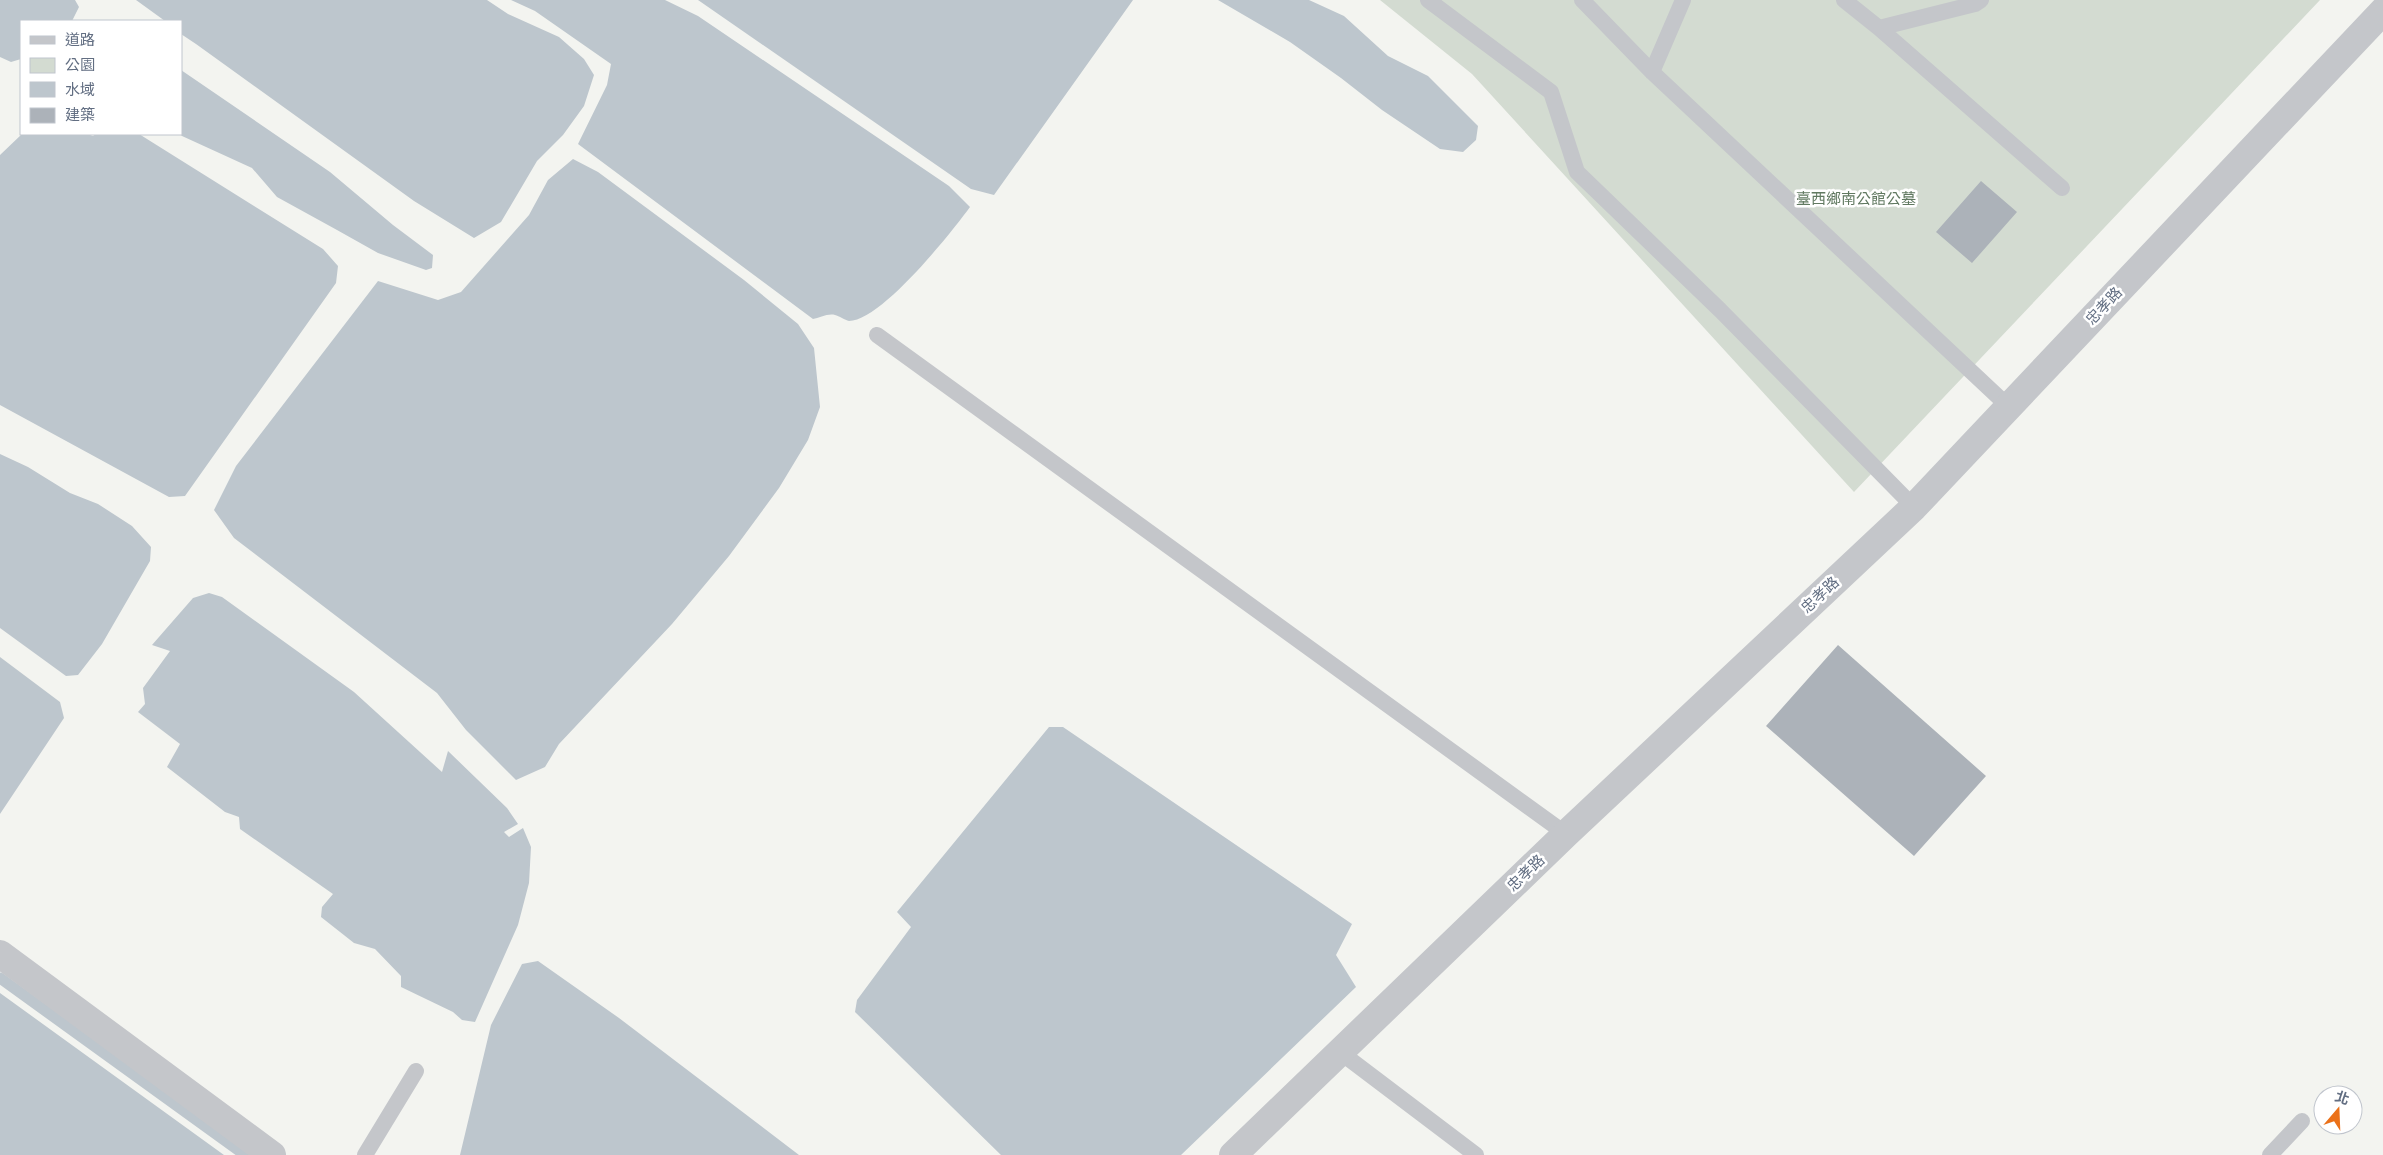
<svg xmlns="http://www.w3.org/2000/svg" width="2383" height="1155" font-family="'Noto Sans','Noto Sans TC',sans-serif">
<rect width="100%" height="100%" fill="#f3f4f0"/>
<path fill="#d3dbd1" d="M1380 0H2320L1854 492 1472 74Z"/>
<path fill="#bdc6cd" d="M0 0H75L79 7 72 21H21V59L11 62 0 57Z
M136 0H487L508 14 559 37 584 59 594 75 584 106 563 135 537 161 501 222 474 238 414 201 196 44 181 34V21H165Z
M511 0H665L698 16 949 186 970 207C951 233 881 321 849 321 845 320 839 316 835 315 828 313 819 318 813 319L578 144 607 85 611 64 535 11Z
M698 0H1133L994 195 971 189Z
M1218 0H1309L1344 16 1388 56 1428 76 1478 126 1476 140 1463 152 1440 149 1382 110 1341 78 1290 42Z
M181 70 330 172 393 225 433 255 432 268 426 270 378 253 337 230 277 197 252 168 182 136 180 134Z
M22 134H87L93 136 96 134H139L323 249 338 266 336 283 185 496 169 497 0 405V155Z
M573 159 598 172 744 280 798 324 814 348 820 407 808 440 779 488 729 556 672 624 559 744 545 767 516 780 466 730 437 693 234 538 214 510 236 466 378 281 438 300 461 292 529 215 548 180Z
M0 454 28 467 70 493 98 504 132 526 151 547 150 561 102 644 78 675 66 676 0 628Z
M209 593 222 597 354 692 442 772 448 751 507 808 518 824 504 832 509 837 523 828 531 847 529 883 518 925 475 1022 462 1020 453 1012 401 987V976L375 949 354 943 321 917 322 907 333 894 240 829 239 817 225 812 167 767 180 744 138 712 145 704 143 688 170 651 152 645 193 598Z
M0 657 60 702 64 718 0 814Z
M1049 727H1063L1352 924 1336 955 1356 987 1181 1155H1001L855 1012 857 1000 911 927 897 912Z
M538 961 619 1018 799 1155H460L491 1025 522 964Z
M0 993 224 1155H0Z"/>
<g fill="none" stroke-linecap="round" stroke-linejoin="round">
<path stroke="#bdc6cd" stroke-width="11" d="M0 978 245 1155"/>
</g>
<path fill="#acb2b9" d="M1981 181 2017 212 1972 263 1936 232Z
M1838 645 1986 776 1914 856 1766 726Z"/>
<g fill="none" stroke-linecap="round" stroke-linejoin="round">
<path stroke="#c4c6ca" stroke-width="16" d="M1428 0 1551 92 1577 172 1720 310 1914 507
M1582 0 1652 72 2009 407
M1844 0 1879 28 2062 188
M1879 28 1975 4 1981 0
M1652 72 1683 0
M877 335 1566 834
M1340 1052 1476 1155
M365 1155 416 1071
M2270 1155 2302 1121"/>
<path stroke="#c4c6ca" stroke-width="28" d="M0 954 272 1155"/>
<path stroke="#c4c6ca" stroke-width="28" d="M1233 1155 1566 834 1914 507 2383 11"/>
</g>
<g text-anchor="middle" stroke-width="5" stroke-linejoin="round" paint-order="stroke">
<g font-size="15" fill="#617961" stroke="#fff">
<text x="1856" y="204">臺西鄉南公館公墓</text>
</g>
<g font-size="15" fill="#626e82" stroke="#fff">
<text transform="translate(2104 306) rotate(-47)" y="5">忠孝路</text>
<text transform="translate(1820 595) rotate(-43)" y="5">忠孝路</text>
<text transform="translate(1526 873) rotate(-44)" y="5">忠孝路</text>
</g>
</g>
<rect x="20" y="20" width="162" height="115" fill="#ffffff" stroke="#c0c5cd"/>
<rect x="30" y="36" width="25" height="8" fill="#c4c6ca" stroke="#c0c5cd"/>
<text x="65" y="45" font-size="15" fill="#626e82">道路</text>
<rect x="30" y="58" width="25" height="15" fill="#d3dbd1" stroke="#c0c5cd"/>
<text x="65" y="70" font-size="15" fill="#626e82">公園</text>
<rect x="30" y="82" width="25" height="15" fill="#bdc6cd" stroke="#c0c5cd"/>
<text x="65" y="95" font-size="15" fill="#626e82">水域</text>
<rect x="30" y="108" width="25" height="15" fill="#acb2b9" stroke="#c0c5cd"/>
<text x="65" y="120" font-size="15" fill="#626e82">建築</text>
<g transform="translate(2338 1110) rotate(19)"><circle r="24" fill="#ffffff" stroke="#c0c5cd"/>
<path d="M0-4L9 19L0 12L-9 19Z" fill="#eb7119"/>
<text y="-8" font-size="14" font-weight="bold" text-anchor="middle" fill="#626e82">北</text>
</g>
</svg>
